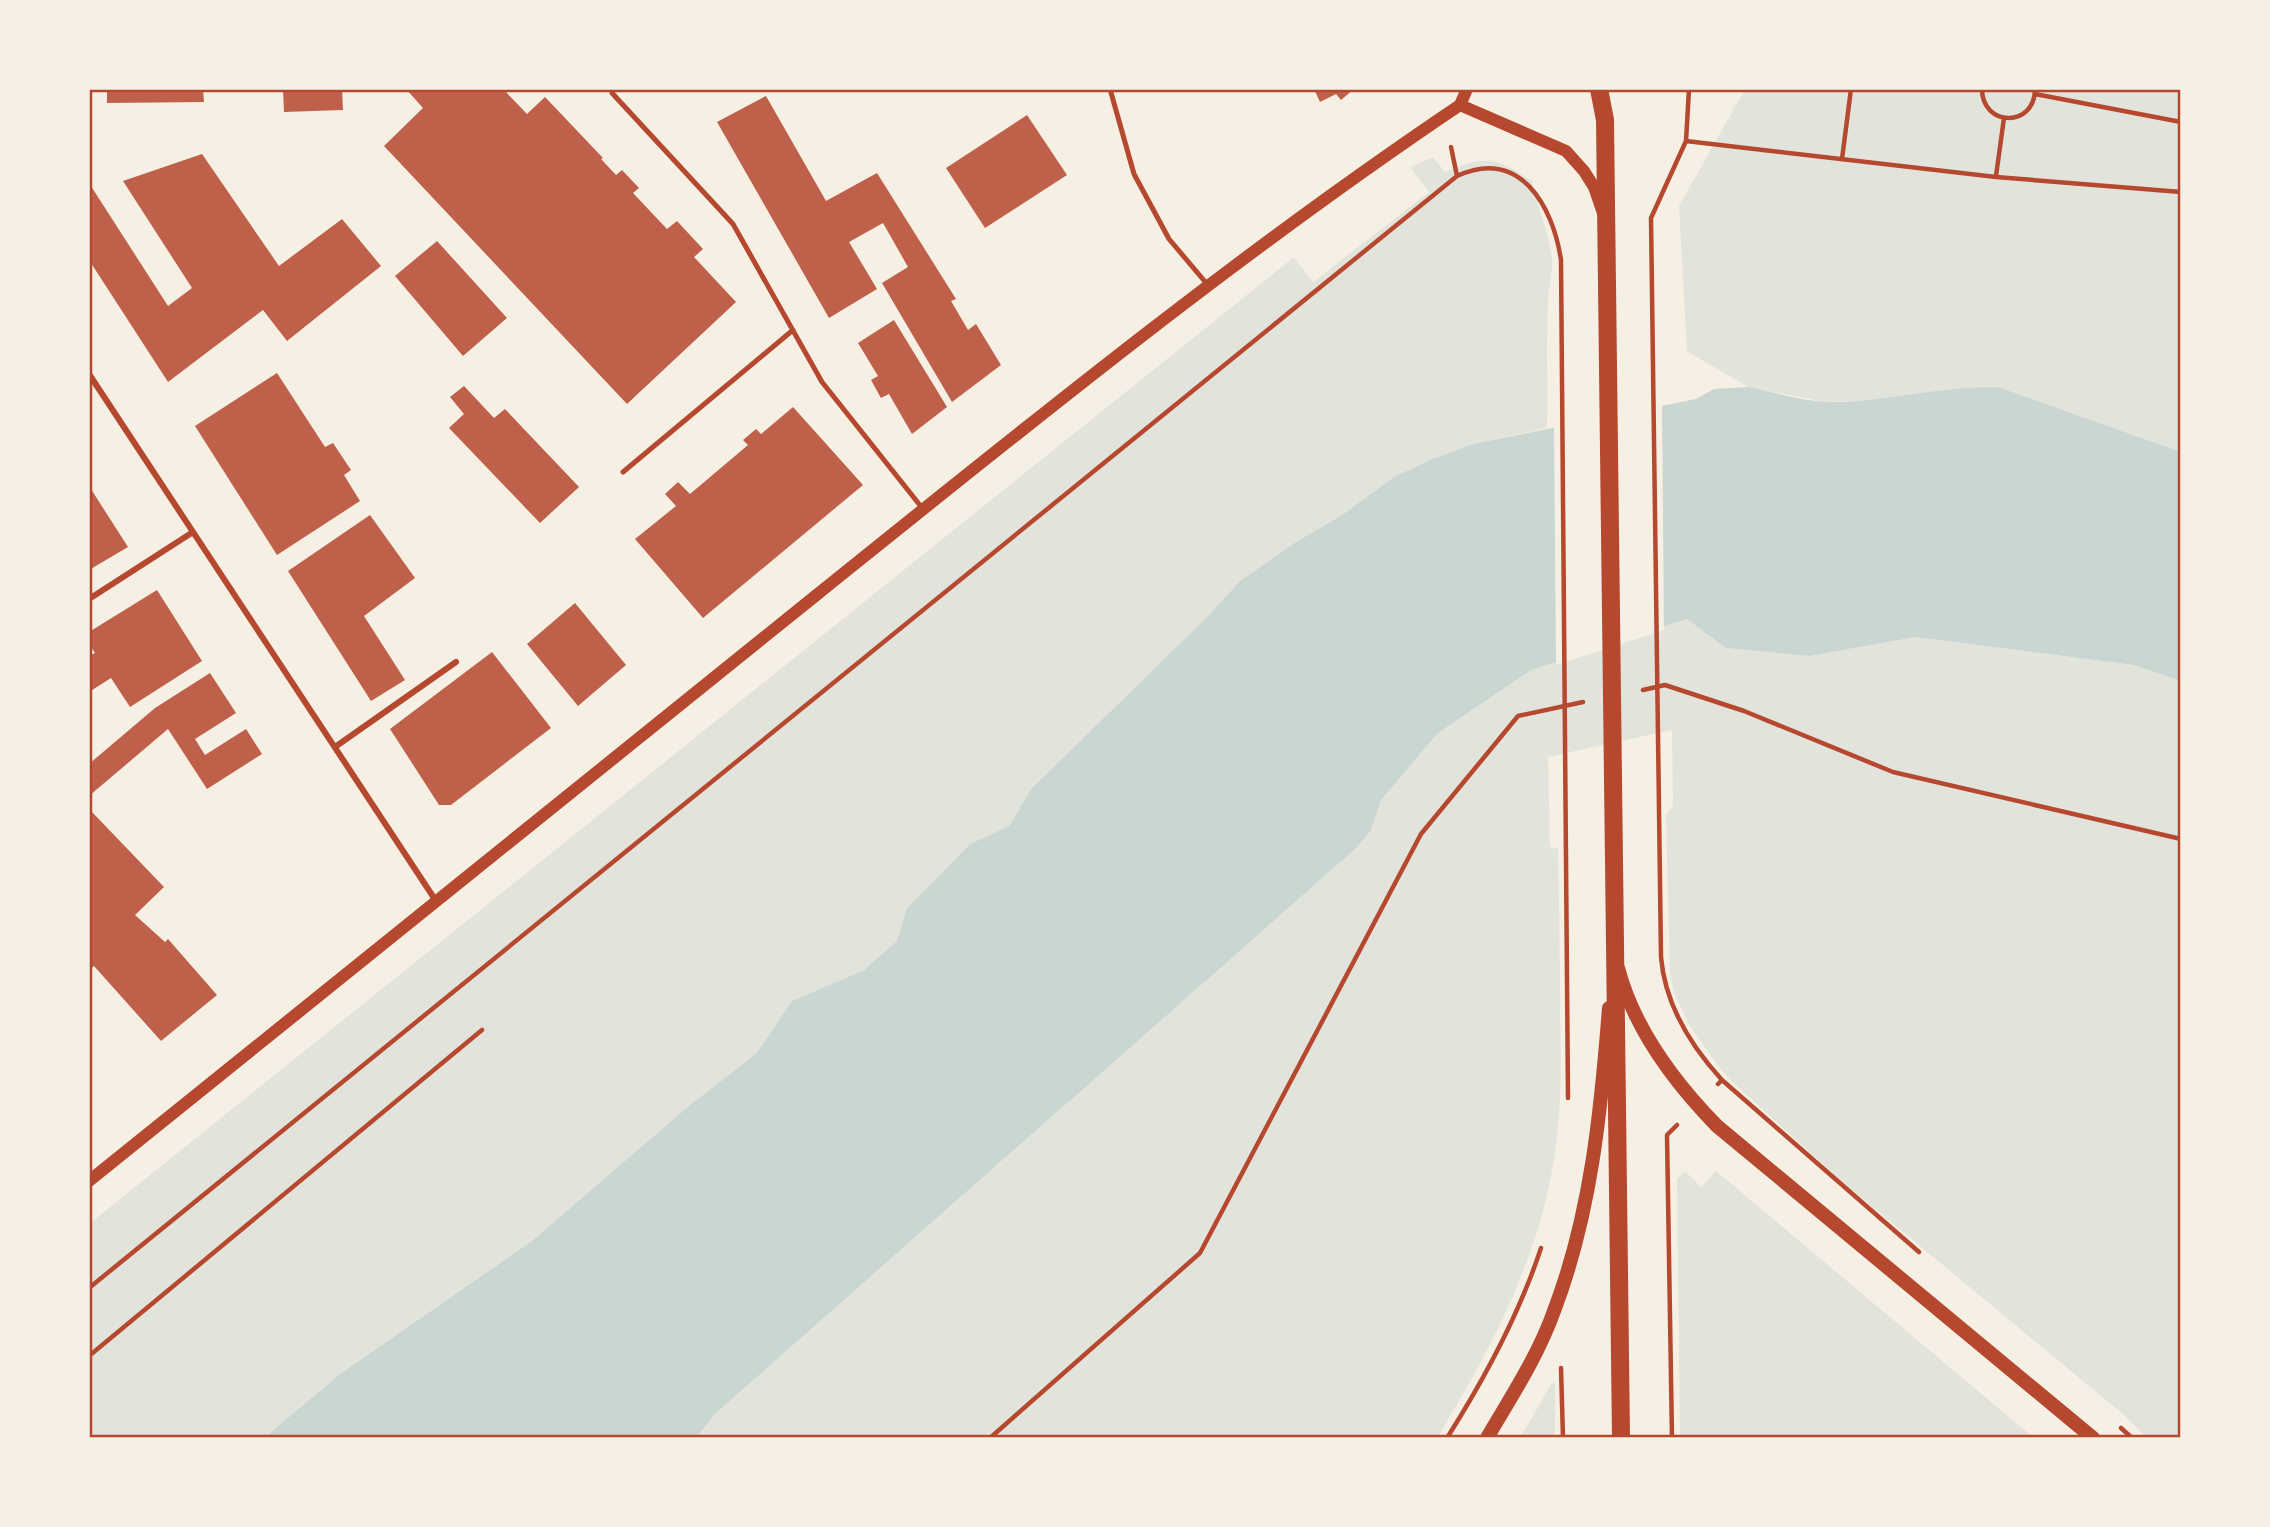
<svg xmlns="http://www.w3.org/2000/svg" width="2270" height="1527" font-family="'Source Sans 3',sans-serif">
<rect width="100%" height="100%" fill="#f6efe4"/>
<path fill="#e2e4dc" d="M1745 89H2181V452L1998 387 1857 401 1826 402 1748 387 1687 351 1679 206Z
M1433 157 1445 172C1484 155 1497 157 1532 181 1537 208 1550 233 1552 260 1553 275 1548 288 1548 303 1546 345 1548 387 1547 428L1473 444 1296 542 1240 581 1205 619 1031 789 1009 826 970 844 907 908 897 941 864 970 792 1001 757 1053 690 1105 532 1241 340 1374 264 1438H89V1224L1294 257 1313 282 1429 192 1410 167Z
M1688 619 1726 648 1809 656 1916 637 2134 665 2181 681V1438H2147L2124 1415 1845 1184 1731 1081 1718 1066 1688 1023 1674 993 1670 975 1666 816 1673 805 1672 730 1548 757 1550 847 1558 848C1559 901 1560 954 1560 1007 1561 1053 1562 1099 1556 1145 1543 1251 1492 1348 1437 1438H696L716 1413 1009 1155 1371 830 1381 800 1438 733 1531 670Z
M1685 1171 1701 1187 1716 1171 2034 1438H1680L1677 1179Z
M1552 1383H1555V1438H1520Z"/>
<path fill="#c9d6d2" d="M1748 387C1774 392 1803 401 1829 402 1885 402 1941 386 1998 387L2181 452V681L2134 665 1916 637 1809 656 1726 648 1687 619 1531 670 1438 733 1381 800 1371 830 1355 849 716 1413 696 1438H264L340 1374 532 1241 690 1105 757 1053 792 1001 864 970 897 941 907 908 970 844 1009 826 1031 789 1205 619 1240 581 1296 542 1341 516 1394 477 1433 459 1473 444 1696 399 1714 389Z"/>
<path fill="#f6efe4" d="M1662 402 1664 630 1556 665 1554 424Z"/>
<path fill="#bf614a" d="M107 89H203L204 102 107 103Z
M283 89H342L343 110 284 112Z
M406 89H503L527 114 545 97 603 158 601 159 616 175 622 170 639 188 633 193 667 229 677 221 703 249 694 257 736 302 627 404 384 146 423 108Z
M1314 89H1354L1341 100 1336 94 1320 102Z
M766 96 826 201 877 173 956 299 951 301 968 330 976 324 1001 365 952 402 882 283 908 267 883 223 849 242 877 289 829 318 717 122Z
M1027 115 1067 175 985 228 946 168Z
M202 154 279 266 342 219 381 266 287 341 263 310 168 382 89 260V183L168 306 192 288 123 181Z
M437 241 507 318 463 356 395 276Z
M894 320 947 407 912 434 889 394 881 398 871 380 878 376 858 343Z
M277 373 325 447 333 443 351 470 344 475 360 501 277 555 195 426Z
M464 386 494 418 505 409 579 487 540 523 449 428 464 414 450 397Z
M793 407 863 485 703 618 635 539 676 506 665 494 678 482 690 494 748 445 743 440 756 429 761 434Z
M89 486 128 547 89 570Z
M370 515 415 578 364 616 405 680 371 701 288 571Z
M157 590 202 661 130 707 111 678 89 692V656L95 653 89 644V632Z
M575 603 626 665 578 706 527 644Z
M492 652 551 728 451 805H439L390 729Z
M210 673 236 713 195 739 205 755 246 729 262 754 207 789 168 729 89 796V764L155 708Z
M91 811 164 887 135 915 165 942 168 939 217 995 161 1041 94 966 89 970Z"/>
<g fill="none" stroke-linecap="round" stroke-linejoin="round">
<path stroke="#b5482f" stroke-width="4.5" d="M1689 89 1686 141 1651 218 1661 957C1665 1005 1690 1045 1722 1080L1718 1084
M1982 89C1982 127 2035 128 2035 89
M2035 94 2181 122
M1686 141 1996 177 2181 192
M1451 147 1457 176
M1842 159 1851 89
M1996 176 2004 118
M1643 690 1665 685 1744 711 1893 772 2181 839
M1722 1080 1919 1252
M89 1288 1457 176C1520 147 1553 206 1561 260L1568 1098
M89 1356 482 1030
M1561 1368 1563 1438
M2121 1428 2132 1438
M990 1438 1200 1253 1421 834 1518 716 1583 702
M1447 1438C1485 1378 1519 1315 1541 1248
M1672 1438 1667 1135 1677 1125"/>
<path stroke="#b5482f" stroke-width="5" d="M1110 89 1134 174 1169 239 1207 284
M612 93 733 224 822 382 923 509
M623 472 793 330"/>
<path stroke="#b5482f" stroke-width="6" d="M89 374 436 901
M89 599 193 532
M335 747 456 662"/>
<path stroke="#b5482f" stroke-width="12" d="M1460 105 1566 151 1584 171 1594 187 1603 213
M1460 105 1467 89
M89 1181C332 985 575 789 819 593 1028 425 1237 255 1460 105"/>
<path stroke="#b5482f" stroke-width="14" d="M1618 968C1634 1029 1674 1082 1717 1126L2093 1438
M1487 1438C1511 1397 1538 1356 1554 1311 1591 1214 1601 1111 1609 1008"/>
<path stroke="#b5482f" stroke-width="18" d="M1599 89 1605 120 1621 1438"/>
</g>
<rect width="2270" height="1527" fill="none" stroke="#f6efe4" stroke-width="182"/>
<rect x="91" y="91" width="2088" height="1345" fill="none" stroke="#b5482f" stroke-width="2.5"/>
</svg>
